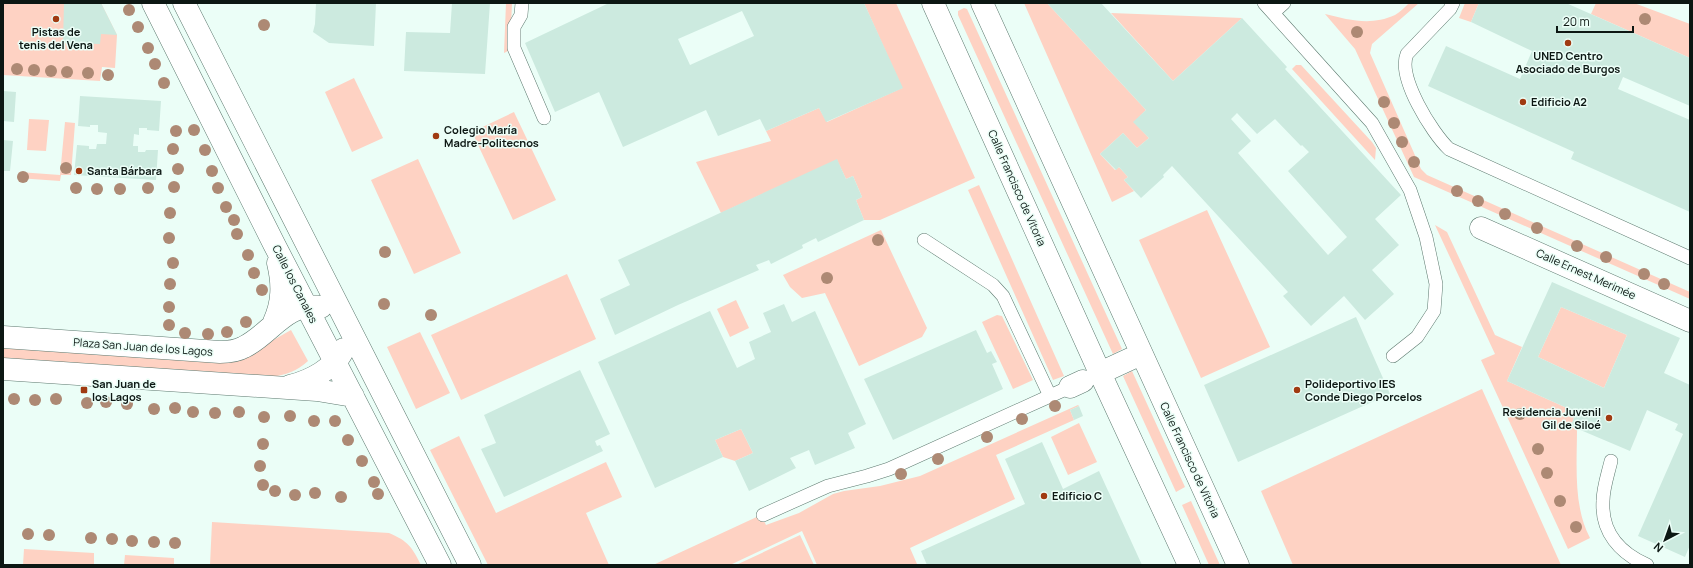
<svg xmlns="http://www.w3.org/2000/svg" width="1693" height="568" font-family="Manrope,sans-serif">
<rect width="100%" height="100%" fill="#ebfef7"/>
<path fill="#fed2c3" d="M3 3H101L117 35 115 68 102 67 100 81 3 75Z
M506 3H512L510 50 504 53Z
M864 3H896L975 178 880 220H864L856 200 862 197 853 176 846 179 837 160 721 213 696 162 771 141 766 131 819 108 827 122 902 88Z
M1024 3H1047L1146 110 1134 122 1149 138 1137 148 1123 133 1100 154 1115 170 1119 167 1128 177 1124 180 1134 191 1112 202Z
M1409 3H1419L1372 44 1370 53 1421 169 1427 175 1690 292V299L1414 177 1355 49 1325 14C1349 20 1371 26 1395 15 1400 12 1405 7 1409 3Z
M1465 3H1479L1471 22 1459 18Z
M1596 3H1634L1690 24V58L1591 14Z
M964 8 967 9 1122 349 1113 354 958 15V11Z
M1111 13 1242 18 1173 81Z
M1296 65H1301L1372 142 1376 148 1375 160 1292 69Z
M354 78 383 138 352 152 325 92Z
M514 112 556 200 513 220 472 132Z
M29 119 49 120 46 151 27 150Z
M65 122 75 123 71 175H61L60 181 18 178 19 172 60 175Z
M418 159 461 253 414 274 371 180Z
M979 185 1064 376 1053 380 968 190Z
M1207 210 1270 347 1201 378 1139 240Z
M1435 225 1447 232 1495 335 1522 347 1507 381 1576 412 1571 426 1577 429C1577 465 1573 506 1590 538L1568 549 1481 360 1495 354Z
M881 230 927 328 922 337 859 366 825 293 802 298 790 287 783 275Z
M567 274 596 339 461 400 431 335Z
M736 300 749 328 730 337 717 309Z
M1561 307 1627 335 1604 388 1538 357Z
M997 315 1002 316 1033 380 1013 389 982 322Z
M291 330 308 361C297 371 286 375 271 377L3 360V346L254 351Z
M420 332 450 393 416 409 387 347Z
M1132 371 1185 487 1176 492 1123 376Z
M1482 389 1561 565H1293L1261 491Z
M1078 405 1079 406 1070 410 1074 420 996 455 1015 499 910 548 917 564 915 565H817L802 531 730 565H653L761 515 766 525 799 513 833 494 844 491 880 486 920 476Z
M1079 423 1097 462 1068 475 1051 437Z
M741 429 753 453 735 461 723 457 715 440Z
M459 436 496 513 606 462 622 497 586 513 609 565H488L430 450Z
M1191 501 1220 565H1209L1182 505Z
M212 522 389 533C408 541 412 547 421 565H210Z
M800 535 814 565H736Z
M24 549 94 553V565H23Z
M125 555 174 558V565H124Z"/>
<path fill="#cceadf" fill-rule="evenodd" d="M64 3H101L117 35 101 34 100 44 63 43Z
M316 3H376L374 46 329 43 313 32 315 24Z
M452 3H490L485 74 404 71 406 32 450 33Z
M609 3H864L903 88 826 122 819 108 766 131 760 119 718 136 706 110 623 147 599 92 555 112 525 43ZM742 11 754 36 690 65 678 39Z
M1047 3H1101L1173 81 1242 18 1287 67 1285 69 1401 195 1375 219 1399 245 1372 270 1394 294 1365 320 1344 296 1311 326 1283 296 1288 292 1172 166 1163 175 1164 177 1141 198 1124 180 1128 177 1119 167 1116 170 1100 154 1123 133 1137 148 1149 138 1133 122 1146 110ZM1237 113 1257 134 1275 119 1301 146 1302 145 1309 152 1288 171 1347 237 1328 255 1238 153 1251 141 1231 119Z
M1479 3H1566L1690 58V106L1623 77 1618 89 1690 120V212L1571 159 1574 152 1428 86 1446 46 1520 79 1532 51 1471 22Z
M3 91 16 92 14 122 3 121Z
M80 96 161 101 159 131 147 130V128H139V135L134 134 133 146H138V152H145L146 150H158L156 180 74 175 77 145 89 146V149H96L97 144H106L107 133 98 132V125H90V127L78 126Z
M3 140 13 141 10 171H3Z
M837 159 846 179 853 176 862 197 856 200 864 220 818 242 816 238 802 245 803 248 771 264 769 260 756 265 759 270 678 305 615 335 600 299 630 285 618 260Z
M1552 282 1680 338 1664 373 1690 385V545L1685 557 1638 536 1683 434 1675 430 1678 424 1647 410 1630 451 1571 426 1576 412 1507 381ZM1561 307 1627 335 1604 388 1538 357Z
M784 304 792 322 815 311 866 424 848 433 855 448 815 465 809 450 790 458 796 468 749 491 735 461 753 453 741 429 715 440 723 457 655 488 598 362 710 311 737 368 755 359 749 342 771 332 763 313Z
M1356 317 1390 394 1238 462 1204 385Z
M976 330 987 353 991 351 997 362 992 364 1003 389 893 440 864 379Z
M580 370 610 434 595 441 597 446 600 445 603 451 504 497 481 449 496 443 484 415Z
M1079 406 1083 416 1074 420 1070 410Z
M1042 442 1063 489 1099 471 1142 565H927L921 551 1025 504 1005 459Z"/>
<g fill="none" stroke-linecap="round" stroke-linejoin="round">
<defs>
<path id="lane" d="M522 3 521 15 514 27V48L544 118
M1264 3 1273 13 1284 3
M1453 3 1450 9 1407 54C1397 77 1432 133 1449 149L1690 258
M1273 13 1372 123 1410 190 1426 237 1436 284 1434 311 1417 337 1393 356
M924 240 993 285 1003 296 1050 396 1070 387
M1611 461C1608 474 1603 488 1603 501 1601 532 1620 553 1647 565
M763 515 828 486 867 476 889 469 1050 396"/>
<path id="street" d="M153 3 274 244 440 565
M184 3 470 565
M933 3 1100 373 1189 565
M982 3 1238 565
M1481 228 1690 321
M274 322C283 302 283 284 278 263
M3 337 220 352C228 352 237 351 244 347 271 334 286 301 321 307
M3 369 317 390 353 396
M1100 373 1141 354
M290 386C310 381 334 369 344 349
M1070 387 1083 381"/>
</defs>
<use href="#lane" stroke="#5d796f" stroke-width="14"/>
<use href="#street" stroke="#5d796f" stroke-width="23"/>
<use href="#lane" stroke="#fff" stroke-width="13"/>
<use href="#street" stroke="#fff" stroke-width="22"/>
</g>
<g fill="#ad8974">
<circle cx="129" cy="10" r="6"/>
<circle cx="1645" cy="19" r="6"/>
<circle cx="264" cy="25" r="6"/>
<circle cx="138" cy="27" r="6"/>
<circle cx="1357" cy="32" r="6"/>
<circle cx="148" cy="48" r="6"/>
<circle cx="155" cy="64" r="6"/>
<circle cx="17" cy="69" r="6"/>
<circle cx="34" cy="70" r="6"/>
<circle cx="51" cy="71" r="6"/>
<circle cx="67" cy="72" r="6"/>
<circle cx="88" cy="73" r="6"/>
<circle cx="108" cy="75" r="6"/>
<circle cx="164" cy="83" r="6"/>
<circle cx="1384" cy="102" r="6"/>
<circle cx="1394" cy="123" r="6"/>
<circle cx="194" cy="130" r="6"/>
<circle cx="176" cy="131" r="6"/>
<circle cx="1402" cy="142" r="6"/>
<circle cx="173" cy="149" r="6"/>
<circle cx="205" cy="150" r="6"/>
<circle cx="1414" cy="162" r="6"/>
<circle cx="66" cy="168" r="6"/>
<circle cx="178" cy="169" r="6"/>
<circle cx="212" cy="171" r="6"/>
<circle cx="23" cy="177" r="6"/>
<circle cx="174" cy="187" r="6"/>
<circle cx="76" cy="188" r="6"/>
<circle cx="148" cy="188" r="6"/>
<circle cx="218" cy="188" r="6"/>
<circle cx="97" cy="189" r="6"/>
<circle cx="120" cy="189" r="6"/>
<circle cx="1457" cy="191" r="6"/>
<circle cx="1478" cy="201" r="6"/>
<circle cx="226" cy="207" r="6"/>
<circle cx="170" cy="213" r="6"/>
<circle cx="1505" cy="214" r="6"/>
<circle cx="234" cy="220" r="6"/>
<circle cx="1537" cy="228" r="6"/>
<circle cx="237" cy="234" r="6"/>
<circle cx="169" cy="238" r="6"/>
<circle cx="878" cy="240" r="6"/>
<circle cx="1577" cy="246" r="6"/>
<circle cx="385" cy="252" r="6"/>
<circle cx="248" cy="255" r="6"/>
<circle cx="1606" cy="257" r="6"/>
<circle cx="173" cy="263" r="6"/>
<circle cx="254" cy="273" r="6"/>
<circle cx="1644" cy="274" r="6"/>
<circle cx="827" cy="278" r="6"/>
<circle cx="170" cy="284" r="6"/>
<circle cx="1664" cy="284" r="6"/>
<circle cx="262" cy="290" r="6"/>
<circle cx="384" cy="304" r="6"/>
<circle cx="169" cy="307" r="6"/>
<circle cx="431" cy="315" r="6"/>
<circle cx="246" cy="322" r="6"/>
<circle cx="169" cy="325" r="6"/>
<circle cx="227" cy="332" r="6"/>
<circle cx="185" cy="333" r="6"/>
<circle cx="208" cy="334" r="6"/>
<circle cx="14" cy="399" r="6"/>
<circle cx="56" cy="399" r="6"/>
<circle cx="35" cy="400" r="6"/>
<circle cx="106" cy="402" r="6"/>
<circle cx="87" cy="403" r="6"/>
<circle cx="127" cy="404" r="6"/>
<circle cx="1055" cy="406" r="6"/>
<circle cx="175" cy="408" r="6"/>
<circle cx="154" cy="409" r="6"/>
<circle cx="193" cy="412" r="6"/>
<circle cx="239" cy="412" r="6"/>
<circle cx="215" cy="413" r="6"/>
<circle cx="1520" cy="414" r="6"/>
<circle cx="290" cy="416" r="6"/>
<circle cx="264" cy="417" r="6"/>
<circle cx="1022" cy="419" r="6"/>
<circle cx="314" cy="421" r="6"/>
<circle cx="335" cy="421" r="6"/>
<circle cx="987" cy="437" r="6"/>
<circle cx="348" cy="440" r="6"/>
<circle cx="263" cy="444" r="6"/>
<circle cx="1538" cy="449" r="6"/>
<circle cx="938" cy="459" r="6"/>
<circle cx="362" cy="461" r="6"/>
<circle cx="260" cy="466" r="6"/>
<circle cx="1547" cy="473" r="6"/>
<circle cx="901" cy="474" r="6"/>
<circle cx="374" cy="482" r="6"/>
<circle cx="263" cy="485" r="6"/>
<circle cx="275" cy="491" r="6"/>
<circle cx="315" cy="493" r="6"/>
<circle cx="378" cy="494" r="6"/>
<circle cx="295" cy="495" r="6"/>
<circle cx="341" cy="497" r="6"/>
<circle cx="1560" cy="501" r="6"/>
<circle cx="1576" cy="527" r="6"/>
<circle cx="28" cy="534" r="6"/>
<circle cx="49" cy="535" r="6"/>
<circle cx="91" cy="538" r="6"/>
<circle cx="112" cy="539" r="6"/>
<circle cx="132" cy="541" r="6"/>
<circle cx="154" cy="542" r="6"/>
<circle cx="175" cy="543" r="6"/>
</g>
<g fill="#a03a11" stroke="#ebfef7" stroke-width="1.5">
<circle cx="56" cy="19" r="4"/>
<circle cx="1568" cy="43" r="4"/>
<circle cx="1523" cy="102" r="4"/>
<circle cx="436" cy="136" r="4"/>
<circle cx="79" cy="171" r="4"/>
<rect x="80" y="386" width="8" height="8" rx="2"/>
<circle cx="1297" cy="390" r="4"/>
<circle cx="1609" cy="418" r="4"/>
<circle cx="1044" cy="496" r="4"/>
</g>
<g text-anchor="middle" stroke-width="3" stroke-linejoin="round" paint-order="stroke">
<g font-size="11" font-weight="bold" fill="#0c1713" stroke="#ebfef7" text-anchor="start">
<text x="56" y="36" text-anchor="middle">Pistas de<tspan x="56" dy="13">tenis del Vena</tspan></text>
<text x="1568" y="60" text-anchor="middle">UNED Centro<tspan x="1568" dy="13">Asociado de Burgos</tspan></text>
<text x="1531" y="106">Edificio A2</text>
<text x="444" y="134">Colegio María<tspan x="444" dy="13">Madre-Politecnos</tspan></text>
<text x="87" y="175">Santa Bárbara</text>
<text x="92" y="388">San Juan de<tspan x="92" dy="13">los Lagos</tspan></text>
<text x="1305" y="388">Polideportivo IES<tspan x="1305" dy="13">Conde Diego Porcelos</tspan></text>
<text x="1601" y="416" text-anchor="end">Residencia Juvenil<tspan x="1601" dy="13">Gil de Siloé</tspan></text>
<text x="1052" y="500">Edificio C</text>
</g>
<g font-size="11" fill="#0c1713" stroke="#ebfef7">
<text transform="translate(1017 188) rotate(66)" y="4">Calle Francisco de Vitoria</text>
<text transform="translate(1586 274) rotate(24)" y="4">Calle Ernest Merimée</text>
<text transform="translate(295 284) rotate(63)" y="4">Calle los Canales</text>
<text transform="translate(143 347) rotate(4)" y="4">Plaza San Juan de los Lagos</text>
<text transform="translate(1190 460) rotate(65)" y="4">Calle Francisco de Vitoria</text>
</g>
</g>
<rect width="1693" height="568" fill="none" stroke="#0c1713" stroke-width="8"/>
<g transform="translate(1665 540) rotate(221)" stroke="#ebfef7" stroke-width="3" paint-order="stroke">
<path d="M0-3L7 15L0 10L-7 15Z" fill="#0c1713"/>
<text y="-6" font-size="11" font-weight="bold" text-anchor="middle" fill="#0c1713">N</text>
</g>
<path d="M1557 26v6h76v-6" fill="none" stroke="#0c1713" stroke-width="2"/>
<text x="1563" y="26" font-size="12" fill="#0c1713" stroke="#ebfef7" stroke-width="3" paint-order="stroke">20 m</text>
</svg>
